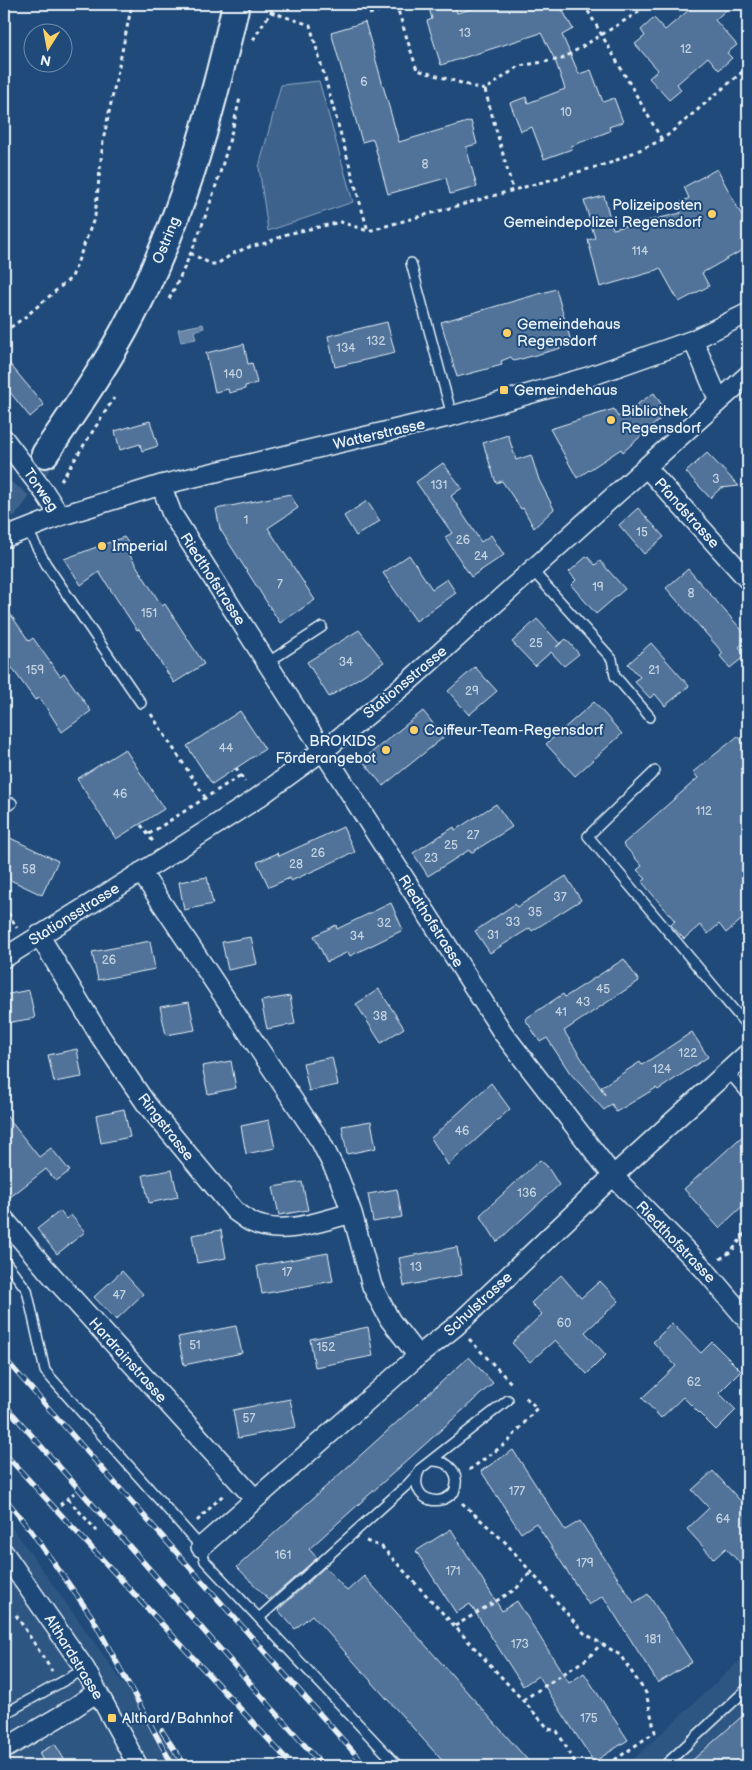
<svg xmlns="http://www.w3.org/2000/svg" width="752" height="1770" font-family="'Balsamiq Sans',sans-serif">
<rect width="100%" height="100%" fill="#1f4a7a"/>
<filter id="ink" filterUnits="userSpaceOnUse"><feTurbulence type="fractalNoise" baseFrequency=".02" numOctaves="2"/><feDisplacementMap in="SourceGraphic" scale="10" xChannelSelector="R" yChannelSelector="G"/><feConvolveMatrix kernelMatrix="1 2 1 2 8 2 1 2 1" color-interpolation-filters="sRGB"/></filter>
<g filter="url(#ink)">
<path fill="#2e5683" d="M4 1516 182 1766H4Z
M748 1653V1766H626Z"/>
<path fill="#3c628c" stroke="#92aac2" d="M319 81 353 202 268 231 259 167 281 85Z"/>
<path fill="#6685a7" stroke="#9ab0c7" d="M203 324 204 328 194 331 196 339 181 342 178 329Z"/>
<path fill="#517399" stroke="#e8f1f8" d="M444 4H454L457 13 488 4H559L573 29 562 35 579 74 591 70 603 102 614 98 623 122 609 127 610 131 571 146 572 149 544 159 532 127 521 131 510 103 526 97 528 103 565 89 555 60 541 33 441 65 427 21 432 19 429 8Z
M696 4H733L715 20 737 45 727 53 732 58 719 70 708 57 677 84 681 90 669 100 649 78 658 70 635 44 645 36 641 30 654 18 665 30Z
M365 22 399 142 471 121 477 144 466 147 477 187 450 194 446 178 388 194 373 139 362 142 331 32Z
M717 169 748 227V247L702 273 709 286 679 302 660 268 652 272 600 287 588 240 595 238 584 201 604 196 613 229 681 213 676 205 689 198 684 187Z
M556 289 572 345 514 361 511 357 501 361 502 365 457 377 441 322Z
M387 322 395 353 335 367 328 336Z
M244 344 248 364 252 363 257 383 245 386V389L229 393 228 389 215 392 206 353Z
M4 357 44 405 30 417 4 385Z
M654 393 667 413 623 452 621 449 577 478 550 429 614 409 618 417Z
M150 421 158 446 142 451 140 444 120 450 115 431Z
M508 435 516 460 531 455 539 480 554 509 534 528 523 508 521 509 502 481 496 483 483 443Z
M707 453 739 486 721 488 710 498 686 472Z
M443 463 462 488 451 496 481 542 491 535 504 555 471 577 445 537 452 533 416 482Z
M290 494 298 508 268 528 315 600 280 623 220 529 216 509Z
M367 501 380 521 356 536 344 516Z
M638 508 664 537 644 554 619 525Z
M124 537 134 551 129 554 162 606 165 604 204 664 174 683 139 629 137 630 99 572 81 585 64 559Z
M409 555 432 589 447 579 456 593 416 621 383 573Z
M587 556 595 565 600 561 625 589 596 614 571 585 576 580 569 572Z
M688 569 748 637V639L739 647 746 655 730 668 720 656 723 653 666 588Z
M4 605 29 641 33 638 60 676 64 673 91 711 62 732 40 698 35 700 4 657Z
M537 619 560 644 556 647 566 639 579 654 564 666 551 652 535 666 512 642Z
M359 630 384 662 329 697 307 662Z
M651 643 689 686 665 706 655 694 650 698 634 681 640 677 628 664Z
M475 667 497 691 469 715 448 691Z
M594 702 622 734 575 776 546 744Z
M240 711 265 749 212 784 187 746Z
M423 711 444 737 383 786 362 760Z
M738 736 748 749V914L726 933 719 924 708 934 700 925 684 939 671 925 675 921 642 882 646 879 637 870 642 866 623 844 698 778 693 772Z
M125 749 164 809 116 839 77 779Z
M496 804 512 827 471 853 469 850 428 876 413 853 454 827 455 830Z
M343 827 355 852 291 881 290 878 269 887 257 862 278 853 279 856Z
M4 835 58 861 42 895 4 877Z
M566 876 581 900 532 931 530 928 490 953 475 931 515 904 517 907Z
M207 877 213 904 184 910 179 882Z
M391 903 403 930 350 956 348 952 327 962 314 936 336 925 337 929Z
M251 937 257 964 228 970 222 942Z
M150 941 155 969 98 980 92 952Z
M624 959 639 981 564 1031 605 1095 601 1087 640 1062 642 1065 692 1032 708 1057 658 1090 656 1088 616 1112 612 1104 604 1110 570 1073 547 1038 540 1042 525 1019 563 994 565 997Z
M379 989 404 1028 381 1043 356 1004Z
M29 990 35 1018 6 1023 4 1012V995Z
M290 996 295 1024 267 1029 261 1001Z
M189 1002 195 1030 166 1035 160 1007Z
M77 1049 82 1077 54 1082 48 1055Z
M332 1057 338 1085 309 1091 303 1063Z
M231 1061 236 1088 208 1094 202 1066Z
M491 1083 510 1109 448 1165 431 1138Z
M124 1109 130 1137 101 1143 96 1115Z
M4 1113 39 1157 51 1148 70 1171 56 1181 46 1169 4 1202Z
M269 1120 275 1148 246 1154 241 1126Z
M371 1121 376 1148 347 1154 342 1126Z
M748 1131V1201L719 1228 684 1189Z
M540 1160 547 1166 559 1185 497 1242 480 1215Z
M172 1170 178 1197 149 1203 143 1175Z
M302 1182 308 1210 279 1215 273 1187Z
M397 1189 402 1217 373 1222 368 1194Z
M60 1211 66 1219 71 1215 85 1232 57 1254 37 1229Z
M221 1230 226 1258 197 1263 192 1235Z
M457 1247 462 1275 404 1286 399 1258Z
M328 1253 333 1281 262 1294 257 1266Z
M122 1271 143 1294 116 1320 94 1297Z
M561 1275 581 1298 600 1281 619 1301 585 1332 606 1355 587 1374 555 1340 530 1362 512 1343 542 1314 531 1303Z
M672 1323 701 1353 712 1342 741 1371 719 1393 736 1410 716 1430 683 1397 661 1418 642 1398 676 1366 653 1342Z
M236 1326 242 1353 184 1365 178 1337Z
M368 1327 373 1356 315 1367 310 1339Z
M469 1357 493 1383 309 1549 317 1558 269 1600 237 1567Z
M290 1399 296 1427 238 1438 233 1410Z
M513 1450 565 1530 580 1521 634 1603 648 1594 692 1662 658 1683 603 1596 589 1605 536 1523 521 1533 481 1471Z
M713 1471 748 1509V1572L726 1548 714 1559 687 1529 709 1508 692 1490Z
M451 1529 502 1611 517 1601 569 1683 584 1673 628 1740 594 1762 538 1676 523 1686 470 1604 456 1613 416 1551Z
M325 1567 347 1591 364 1576 533 1766H447L312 1615 295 1629 278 1610Z
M748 1711V1766H686Z
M55 1744 68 1766H46L39 1753Z"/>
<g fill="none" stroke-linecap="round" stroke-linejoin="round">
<path stroke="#3d638d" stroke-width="26" stroke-dasharray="26 13" stroke-linecap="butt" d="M4 509 45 454"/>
<defs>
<path id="service" d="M411 263 452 416
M27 529 46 564 141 703
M532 570 612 659 615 676 650 717
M267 663 322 627
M655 771 588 836 748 1027
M4 809 12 803
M728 1072 748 1095
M4 1260 27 1290 45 1371 201 1547 205 1561 398 1766
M431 1461C450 1460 461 1474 454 1492 435 1512 407 1494 420 1469L508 1400
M259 1618 408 1484 417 1474
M4 1714 85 1669
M664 1766 748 1688"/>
<path id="minor" d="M693 340 719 401
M4 439 45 493 60 516
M646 467 748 580
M161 485 172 514 503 1033 613 1176 704 1269 748 1321
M4 538 60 516 161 485 452 416 588 377 693 340 748 313
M141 872 321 1142 339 1178 352 1213 372 1286 390 1320 418 1356
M39 935 100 1036 147 1105 235 1211C240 1214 245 1219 251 1222 282 1237 320 1221 352 1213
M4 958 164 858 256 799 333 743 409 681 748 375
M4 1219 46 1269 255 1499
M201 1547 418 1356 456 1326 613 1176 748 1053
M4 1553 85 1669 138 1766
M4 1749 69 1711 97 1692"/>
<path id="secondary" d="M45 454C73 413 101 373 125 329 180 227 211 116 236 4"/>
</defs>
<use href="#service" stroke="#e8f1f8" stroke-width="12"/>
<use href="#minor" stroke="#e8f1f8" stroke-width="22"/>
<use href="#secondary" stroke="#e8f1f8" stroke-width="30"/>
<path stroke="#e8f1f8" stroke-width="3" stroke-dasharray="4 4" stroke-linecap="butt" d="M396 4 417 70 485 90 519 66 562 59 637 13 645 4
M584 4 662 140
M271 12 310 25 368 231
M369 14 401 4
M253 40 271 12 273 4
M485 90 513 190
M190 253 211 264H217L234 253 249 247 266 243 287 234 341 222 368 231 610 163 662 140 748 67
M169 299C202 236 224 167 240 98
M4 332 25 317 72 277 95 216 103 141 132 4
M61 481 114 398
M151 714 205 797
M236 768 245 782
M141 825 154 843
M149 834 241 775
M4 885 10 888 4 906
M4 906 17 928
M720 1259 732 1251 748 1229
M469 1339 513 1385
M469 1470 508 1442 537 1408 523 1395
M68 1499 97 1531
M462 1503 505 1542 584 1633 620 1655 646 1693 655 1732 606 1766
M60 1505 74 1493
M197 1521 222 1496 223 1492
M366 1541 382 1547 549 1729 557 1731 576 1764 580 1766
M16 1615 52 1671
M455 1626 516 1589 531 1572
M523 1700 588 1658 601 1644"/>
<use href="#service" stroke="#1f4a7a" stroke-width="9"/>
<use href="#minor" stroke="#1f4a7a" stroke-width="19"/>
<use href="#secondary" stroke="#1f4a7a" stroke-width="26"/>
<defs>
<path id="rail" d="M4 1358 366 1766
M4 1404 323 1766
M4 1453 293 1766
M7 1501 32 1532 92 1617 173 1766
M162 1731 185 1766"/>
</defs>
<use href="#rail" stroke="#e8f1f8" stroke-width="5.5"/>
<use href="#rail" stroke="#1f4a7a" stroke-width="4" stroke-dasharray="11" stroke-linecap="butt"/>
</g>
</g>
<g fill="#ffd166" stroke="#1f4a7a" stroke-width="2">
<circle cx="712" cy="214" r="5"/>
<circle cx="507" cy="333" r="5"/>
<rect x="499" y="385" width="10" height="10" rx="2.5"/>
<circle cx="611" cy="420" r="5"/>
<circle cx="102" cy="546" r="5"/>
<circle cx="414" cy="730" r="5"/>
<circle cx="386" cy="750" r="5"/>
<rect x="107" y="1713" width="10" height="10" rx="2.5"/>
</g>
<g text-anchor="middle" stroke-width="4" stroke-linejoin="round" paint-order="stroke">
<g font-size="12" fill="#c2d2e0">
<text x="465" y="37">13</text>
<text x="686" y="53">12</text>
<text x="364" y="86">6</text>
<text x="566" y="116">10</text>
<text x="425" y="168">8</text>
<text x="640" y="255">114</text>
<text x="376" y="345">132</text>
<text x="346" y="352">134</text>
<text x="233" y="378">140</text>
<text x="716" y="483">3</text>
<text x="439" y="489">131</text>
<text x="246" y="524">1</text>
<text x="642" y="536">15</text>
<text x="463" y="544">26</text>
<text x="481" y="560">24</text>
<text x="280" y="588">7</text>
<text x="598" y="591">19</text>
<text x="691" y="597">8</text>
<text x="149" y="617">151</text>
<text x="536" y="647">25</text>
<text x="346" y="666">34</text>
<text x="35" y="674">159</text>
<text x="654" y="674">21</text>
<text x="472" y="695">29</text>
<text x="226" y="752">44</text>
<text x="120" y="798">46</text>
<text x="704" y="815">112</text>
<text x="473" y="839">27</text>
<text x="451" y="849">25</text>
<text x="318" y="857">26</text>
<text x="431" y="862">23</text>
<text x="296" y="868">28</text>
<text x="29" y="873">58</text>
<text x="560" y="901">37</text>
<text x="535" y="916">35</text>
<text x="513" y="926">33</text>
<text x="384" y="927">32</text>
<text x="493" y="939">31</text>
<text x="357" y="940">34</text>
<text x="109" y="964">26</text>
<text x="603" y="993">45</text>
<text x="583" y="1006">43</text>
<text x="561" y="1016">41</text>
<text x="380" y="1020">38</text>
<text x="688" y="1057">122</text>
<text x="662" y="1073">124</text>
<text x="462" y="1135">46</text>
<text x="527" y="1197">136</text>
<text x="416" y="1271">13</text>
<text x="287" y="1276">17</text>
<text x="119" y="1299">47</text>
<text x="564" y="1327">60</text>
<text x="195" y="1349">51</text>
<text x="326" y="1351">152</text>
<text x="694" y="1386">62</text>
<text x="249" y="1422">57</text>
<text x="517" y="1495">177</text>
<text x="723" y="1523">64</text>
<text x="283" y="1559">161</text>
<text x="585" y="1567">179</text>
<text x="453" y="1575">171</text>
<text x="653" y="1643">181</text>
<text x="520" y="1648">173</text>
<text x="589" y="1722">175</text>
</g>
<g font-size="15" fill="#e8f1f8" stroke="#1f4a7a" text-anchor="start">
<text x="702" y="210" text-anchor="end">Polizeiposten<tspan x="702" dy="17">Gemeindepolizei Regensdorf</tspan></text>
<text x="517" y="329">Gemeindehaus<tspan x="517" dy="17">Regensdorf</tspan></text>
<text x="514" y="395">Gemeindehaus</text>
<text x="621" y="416">Bibliothek<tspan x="621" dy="17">Regensdorf</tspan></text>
<text x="112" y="551">Imperial</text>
<text x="424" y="735">Coiffeur-Team-Regensdorf</text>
<text x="376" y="746" text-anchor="end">BROKIDS<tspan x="376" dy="17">Förderangebot</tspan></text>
<text x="122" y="1723">Althard/Bahnhof</text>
</g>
<g font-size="15" fill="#e8f1f8" stroke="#1f4a7a">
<text transform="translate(166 240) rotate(-68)" y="5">Ostring</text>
<text transform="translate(379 434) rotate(-13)" y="5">Watterstrasse</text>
<text transform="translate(41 490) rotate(55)" y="5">Torweg</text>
<text transform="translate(687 513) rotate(48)" y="5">Pfandstrasse</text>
<text transform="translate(213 579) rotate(57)" y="5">Riedthofstrasse</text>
<text transform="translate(405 682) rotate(-40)" y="5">Stationsstrasse</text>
<text transform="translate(74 914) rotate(-32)" y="5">Stationsstrasse</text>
<text transform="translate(431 921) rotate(57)" y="5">Riedthofstrasse</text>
<text transform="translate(166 1127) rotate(52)" y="5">Ringstrasse</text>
<text transform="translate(676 1242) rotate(46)" y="5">Riedthofstrasse</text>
<text transform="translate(478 1304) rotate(-43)" y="5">Schulstrasse</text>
<text transform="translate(128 1360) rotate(48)" y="5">Hardrainstrasse</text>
<text transform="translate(74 1657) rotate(58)" y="5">Althardstrasse</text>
</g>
</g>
<rect width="752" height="1770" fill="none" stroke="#1f4a7a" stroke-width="20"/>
<rect x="10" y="10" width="732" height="1750" fill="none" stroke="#e8f1f8" stroke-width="2" filter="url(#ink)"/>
<g transform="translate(48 48) rotate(191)"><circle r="24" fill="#1f4a7a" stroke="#6f8dac"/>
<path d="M0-4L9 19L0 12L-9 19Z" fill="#ffd166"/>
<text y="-8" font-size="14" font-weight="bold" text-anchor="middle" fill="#e8f1f8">N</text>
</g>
</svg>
